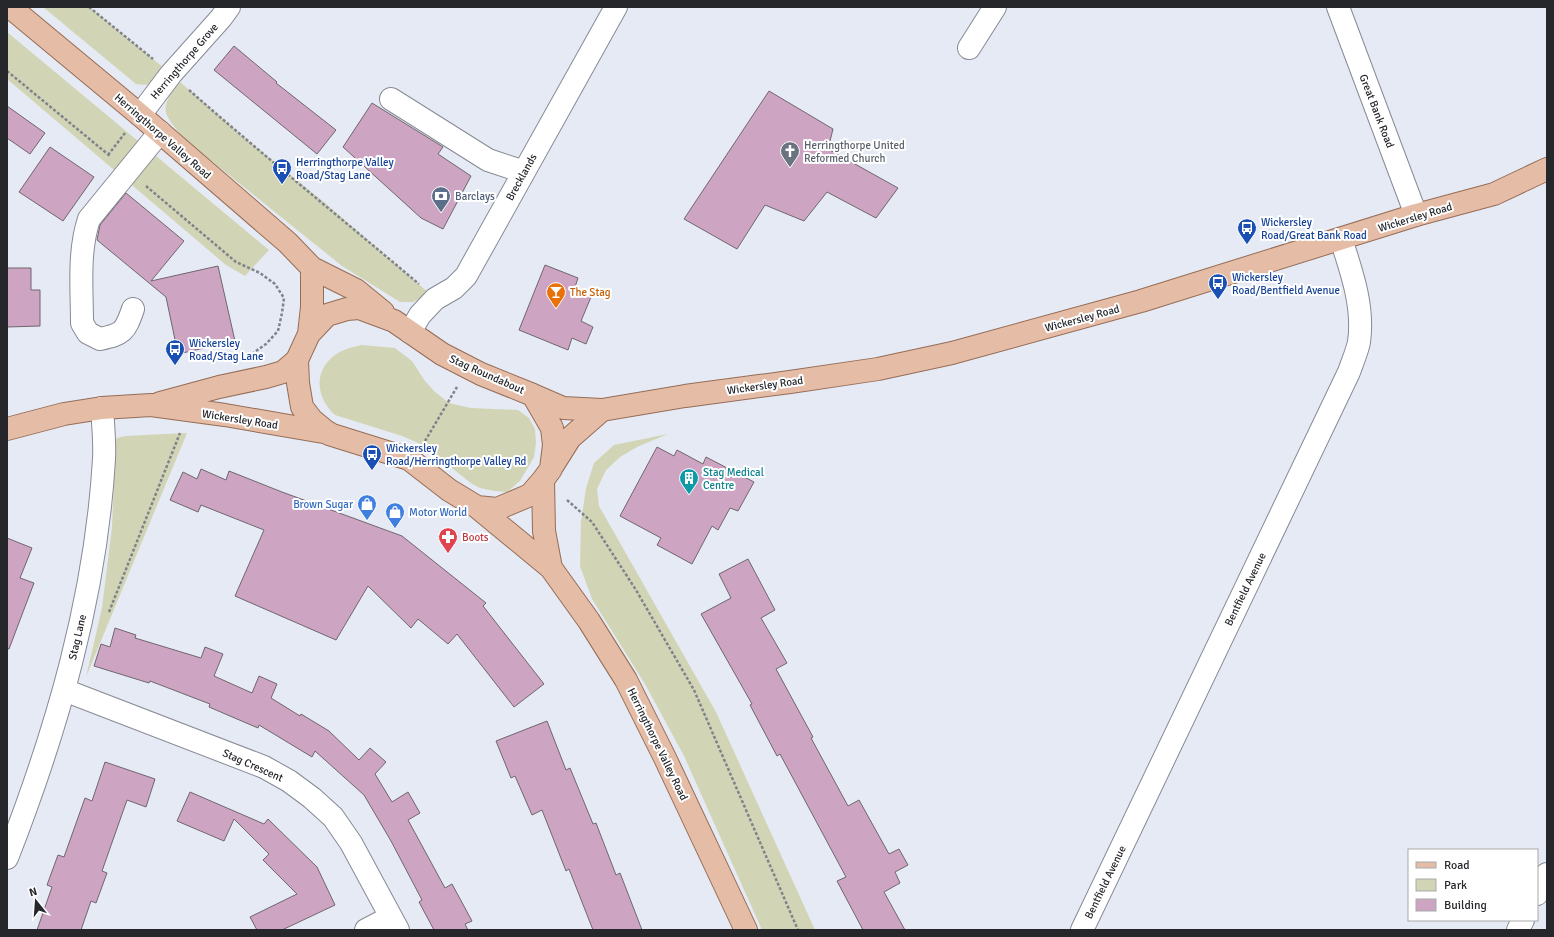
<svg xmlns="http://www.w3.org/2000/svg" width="1554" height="937" font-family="Signika,sans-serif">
<rect width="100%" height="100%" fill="#e5eaf4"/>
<path fill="#d2d5b5" d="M43 7H89L164 68C154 82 155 87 136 84Z
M7 32 269 250 245 276 226 265 7 79Z
M179 81 241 135 325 203 430 294 413 302H400L342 266 183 138C162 111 159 111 179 81Z
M362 345 395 348 412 361 425 381 434 391 449 403 471 408 518 410 529 418 535 429 536 443 534 457 520 481 507 492 494 491 480 488 472 484 423 445 402 436 335 415C316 398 313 371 335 355 343 349 353 347 362 345Z
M187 433 86 677 102 608 112 527 114 480V446L117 438 125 436Z
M668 434 637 447 620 457 606 470 597 489 599 506 716 712 815 930H762L684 756 645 684 592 599 580 566 581 522 586 488 594 463 614 445Z"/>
<path fill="#cea4c3" stroke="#6f666d" d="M234 46 277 82 276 83 336 130 317 154 214 70Z
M769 91 833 129 828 149 898 188 876 218 827 192 804 221 765 205 737 249 684 219Z
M372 103 443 147 438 154 471 176 443 229 421 218 343 147Z
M7 106 45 133 30 154 7 138Z
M50 147 94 177 63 221 19 192Z
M126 193 184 241 151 281 218 266 235 341 178 354 166 297 97 240 100 225Z
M545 265 578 278 574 290 591 297 581 321 593 327 586 344 572 338 568 350 519 330Z
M7 268H31V290H40V326L7 327Z
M657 447 674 456 677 450 703 464 706 457 754 482 738 511 730 508 718 530 712 526 692 564 657 545 661 538 620 516Z
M201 469 226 480 229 471 282 492 402 536 486 603 483 606 544 684 514 707 457 634 448 644 418 619 411 628 368 586 336 640 235 596 264 530 201 505 198 512 170 500 183 472 197 479Z
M7 538 32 548 20 578 34 583 9 649H7Z
M748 559 775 610 761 618 787 663 776 669 813 737 811 738 848 806 859 800 889 854 899 849 908 865 895 872 900 883 884 892 905 930H863L837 881 846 877 780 754 777 756 750 705 752 704 701 614 731 598 719 574Z
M115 628 136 635 135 638 201 658 205 647 223 654 214 676 252 693 259 676 277 684 271 698 300 716 301 714 329 731 359 760 370 748 386 762 375 774 392 802 408 792 420 813 408 820 445 888 452 884 472 921 465 924 468 930H434L419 902 422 900 391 841 364 795 315 751 312 757 259 725 258 728 209 707 210 704 150 681 149 683 94 666 101 644 110 647Z
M547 721 566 770 570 768 593 824 596 823 616 875 620 873 642 930H593L569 869 566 871 542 810 532 815 515 776 511 778 496 741Z
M105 762 155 779 146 807 127 800 102 871 107 873 96 903 91 901 81 930H37L52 887 47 885 58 855 64 857 85 798 92 801Z
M190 792 264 824 268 819 317 867 335 905 282 930H257L250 917 297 894 263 860 269 854 234 819 224 841 177 821Z"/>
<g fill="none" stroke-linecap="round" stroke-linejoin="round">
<defs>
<path id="minor" d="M1338 7 1416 215
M969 48 995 7
M391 99 488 160 524 172
M140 115 171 74 221 18 229 7
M133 309C125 332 123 334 100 339L88 333 82 323C82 289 78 252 89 219L160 132
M410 332 420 315 435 299 454 288 466 276 616 7
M64 690 264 767 289 781 312 798 333 817 351 843 398 930
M7 858C57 730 96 596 104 459 105 442 103 424 102 408
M1537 894 1547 874
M366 930 391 917
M1082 930 1349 372C1352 363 1357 352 1359 342 1364 307 1352 273 1341 239
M1518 930 1523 920"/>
<path id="major" d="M10 7 140 115 288 243 312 268 356 290 383 312
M359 308 394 321 442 354 481 374 533 395 552 428 554 445 551 469 543 480 530 495 497 509 477 507 449 490 409 459 329 434 312 420 302 407 298 383 297 360 309 334 327 315 347 309Z
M309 334 312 307V268
M533 395 563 408 602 410 685 396 790 382 878 369 952 353 1141 301 1416 215 1494 194 1547 169
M160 403 219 387 266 377 283 372 297 360
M7 429 64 414 102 408 151 405 225 415 329 433
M553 465 570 438 602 410
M543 480 544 531 551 568
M477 507 551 568 589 621 626 680 665 758 746 930"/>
</defs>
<use href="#minor" stroke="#868a94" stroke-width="24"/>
<use href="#major" stroke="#966c56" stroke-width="24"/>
<path stroke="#80838a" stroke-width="2.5" stroke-dasharray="3 2" stroke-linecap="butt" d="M89 7 153 59
M7 71 110 156
M189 90C264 156 342 219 419 284
M108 155 125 133
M146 186 236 262 260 273 275 284 284 298 282 313 278 331 266 344 249 356
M425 441 457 387
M567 500 592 522 636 590 694 690 798 930
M109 612 180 433"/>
<use href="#minor" stroke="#fff" stroke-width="22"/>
<use href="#major" stroke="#e5bda7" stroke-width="22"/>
</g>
<defs>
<symbol id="church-pin" viewBox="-11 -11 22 30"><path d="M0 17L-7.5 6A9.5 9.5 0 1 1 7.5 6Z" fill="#6b7280" stroke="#fff"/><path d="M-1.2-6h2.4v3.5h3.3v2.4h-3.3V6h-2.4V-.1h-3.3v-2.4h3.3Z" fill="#fff"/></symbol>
<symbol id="bus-pin" viewBox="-11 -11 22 30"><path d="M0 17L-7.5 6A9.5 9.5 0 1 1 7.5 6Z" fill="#1a4fb4" stroke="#fff"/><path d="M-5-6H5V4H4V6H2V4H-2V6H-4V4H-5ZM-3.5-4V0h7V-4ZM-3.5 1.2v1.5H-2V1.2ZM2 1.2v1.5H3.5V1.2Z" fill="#fff"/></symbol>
<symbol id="bank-pin" viewBox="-11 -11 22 30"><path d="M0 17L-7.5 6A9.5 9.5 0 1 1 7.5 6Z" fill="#5c6f8a" stroke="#fff"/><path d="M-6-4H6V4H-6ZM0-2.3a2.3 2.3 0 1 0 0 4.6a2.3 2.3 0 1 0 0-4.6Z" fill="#fff"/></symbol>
<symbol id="bar-pin" viewBox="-11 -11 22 30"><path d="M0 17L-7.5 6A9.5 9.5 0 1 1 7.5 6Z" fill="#e8710a" stroke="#fff"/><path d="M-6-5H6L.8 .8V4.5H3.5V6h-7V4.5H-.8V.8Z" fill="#fff"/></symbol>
<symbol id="building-pin" viewBox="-11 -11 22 30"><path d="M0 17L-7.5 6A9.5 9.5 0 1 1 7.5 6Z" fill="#0f9aa8" stroke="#fff"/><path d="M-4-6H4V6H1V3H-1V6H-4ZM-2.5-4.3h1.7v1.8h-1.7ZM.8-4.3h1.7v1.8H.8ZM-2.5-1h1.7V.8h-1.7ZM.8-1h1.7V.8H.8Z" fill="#fff"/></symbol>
<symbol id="shop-pin" viewBox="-11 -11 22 30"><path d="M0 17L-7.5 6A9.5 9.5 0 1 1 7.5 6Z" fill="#3f7fe0" stroke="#fff"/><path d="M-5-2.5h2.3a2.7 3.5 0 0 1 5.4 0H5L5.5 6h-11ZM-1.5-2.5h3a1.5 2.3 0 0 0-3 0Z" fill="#fff"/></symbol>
<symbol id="pharmacy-pin" viewBox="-11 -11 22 30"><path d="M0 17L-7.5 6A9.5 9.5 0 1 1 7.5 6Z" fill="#e0444e" stroke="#fff"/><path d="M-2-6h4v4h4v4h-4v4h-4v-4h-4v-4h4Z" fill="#fff"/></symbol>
</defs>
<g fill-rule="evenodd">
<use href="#church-pin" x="779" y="140" width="22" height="30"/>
<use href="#bus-pin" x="271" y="157" width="22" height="30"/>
<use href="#bank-pin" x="430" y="185" width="22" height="30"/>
<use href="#bus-pin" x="1236" y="217" width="22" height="30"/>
<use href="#bus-pin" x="1207" y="272" width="22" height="30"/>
<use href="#bar-pin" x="545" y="281" width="22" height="30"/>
<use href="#bus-pin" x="164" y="338" width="22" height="30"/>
<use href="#bus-pin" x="361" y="443" width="22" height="30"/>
<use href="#building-pin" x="678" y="467" width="22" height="30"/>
<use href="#shop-pin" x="356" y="493" width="22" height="30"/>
<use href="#shop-pin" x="384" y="501" width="22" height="30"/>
<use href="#pharmacy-pin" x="437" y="526" width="22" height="30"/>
</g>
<g text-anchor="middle" stroke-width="4" stroke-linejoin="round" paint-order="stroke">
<g font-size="11" fill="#25272b" stroke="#fff">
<text transform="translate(184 61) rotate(-49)" y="4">Herringthorpe Grove</text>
<text transform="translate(1377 111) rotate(69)" y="4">Great Bank Road</text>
<text transform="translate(163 136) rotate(41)" y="4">Herringthorpe Valley Road</text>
<text transform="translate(521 177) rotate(-61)" y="4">Brecklands</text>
<text transform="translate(1415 217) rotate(-17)" y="4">Wickersley Road</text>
<text transform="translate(1082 318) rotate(-15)" y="4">Wickersley Road</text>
<text transform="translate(487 374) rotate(24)" y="4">Stag Roundabout</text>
<text transform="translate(765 385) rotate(-8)" y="4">Wickersley Road</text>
<text transform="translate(240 419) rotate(9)" y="4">Wickersley Road</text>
<text transform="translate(1245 589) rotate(-64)" y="4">Bentfield Avenue</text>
<text transform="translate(77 637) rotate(-77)" y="4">Stag Lane</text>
<text transform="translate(658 744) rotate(64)" y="4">Herringthorpe Valley Road</text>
<text transform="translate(253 765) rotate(24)" y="4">Stag Crescent</text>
<text transform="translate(1105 882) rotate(-64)" y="4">Bentfield Avenue</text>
</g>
<g font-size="11" fill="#5b616d" stroke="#fff" text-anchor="start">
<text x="804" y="149">Herringthorpe United<tspan x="804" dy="13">Reformed Church</tspan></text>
</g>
<g font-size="11" fill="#164399" stroke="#fff" text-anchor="start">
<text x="296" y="166">Herringthorpe Valley<tspan x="296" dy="13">Road/Stag Lane</tspan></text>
<text x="1261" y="226">Wickersley<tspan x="1261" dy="13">Road/Great Bank Road</tspan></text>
<text x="1232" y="281">Wickersley<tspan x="1232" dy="13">Road/Bentfield Avenue</tspan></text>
<text x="189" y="347">Wickersley<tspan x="189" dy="13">Road/Stag Lane</tspan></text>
<text x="386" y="452">Wickersley<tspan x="386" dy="13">Road/Herringthorpe Valley Rd</tspan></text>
</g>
<g font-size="11" fill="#4e5e75" stroke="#fff" text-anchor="start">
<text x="455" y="200">Barclays</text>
</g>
<g font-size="11" fill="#c56008" stroke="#fff" text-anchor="start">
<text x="570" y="296">The Stag</text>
</g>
<g font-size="11" fill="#0d838f" stroke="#fff" text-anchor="start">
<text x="703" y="476">Stag Medical<tspan x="703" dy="13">Centre</tspan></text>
</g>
<g font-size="11" fill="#366cbe" stroke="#fff" text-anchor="end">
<text x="353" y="508">Brown Sugar</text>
<text x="409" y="516" text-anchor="start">Motor World</text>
</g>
<g font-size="11" fill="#be3a42" stroke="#fff" text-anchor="start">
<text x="462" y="541">Boots</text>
</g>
</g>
<rect width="1554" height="937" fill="none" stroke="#25272b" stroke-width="16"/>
<rect x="1408" y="849" width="130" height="72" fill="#ffffff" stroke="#a8a9aa"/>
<rect x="1416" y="862" width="20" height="6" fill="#e5bda7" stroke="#a8a9aa"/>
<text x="1444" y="869" font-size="12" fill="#25272b">Road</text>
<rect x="1416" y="879" width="20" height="12" fill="#d2d5b5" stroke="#a8a9aa"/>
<text x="1444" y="889" font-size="12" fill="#25272b">Park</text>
<rect x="1416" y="899" width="20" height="12" fill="#cea4c3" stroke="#a8a9aa"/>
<text x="1444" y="909" font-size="12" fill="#25272b">Building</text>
<g transform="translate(36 901) rotate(343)" stroke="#ffffff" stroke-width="3" paint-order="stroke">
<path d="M0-3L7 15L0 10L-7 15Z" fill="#25272b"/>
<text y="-6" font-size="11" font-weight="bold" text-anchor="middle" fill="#25272b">N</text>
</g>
</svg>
